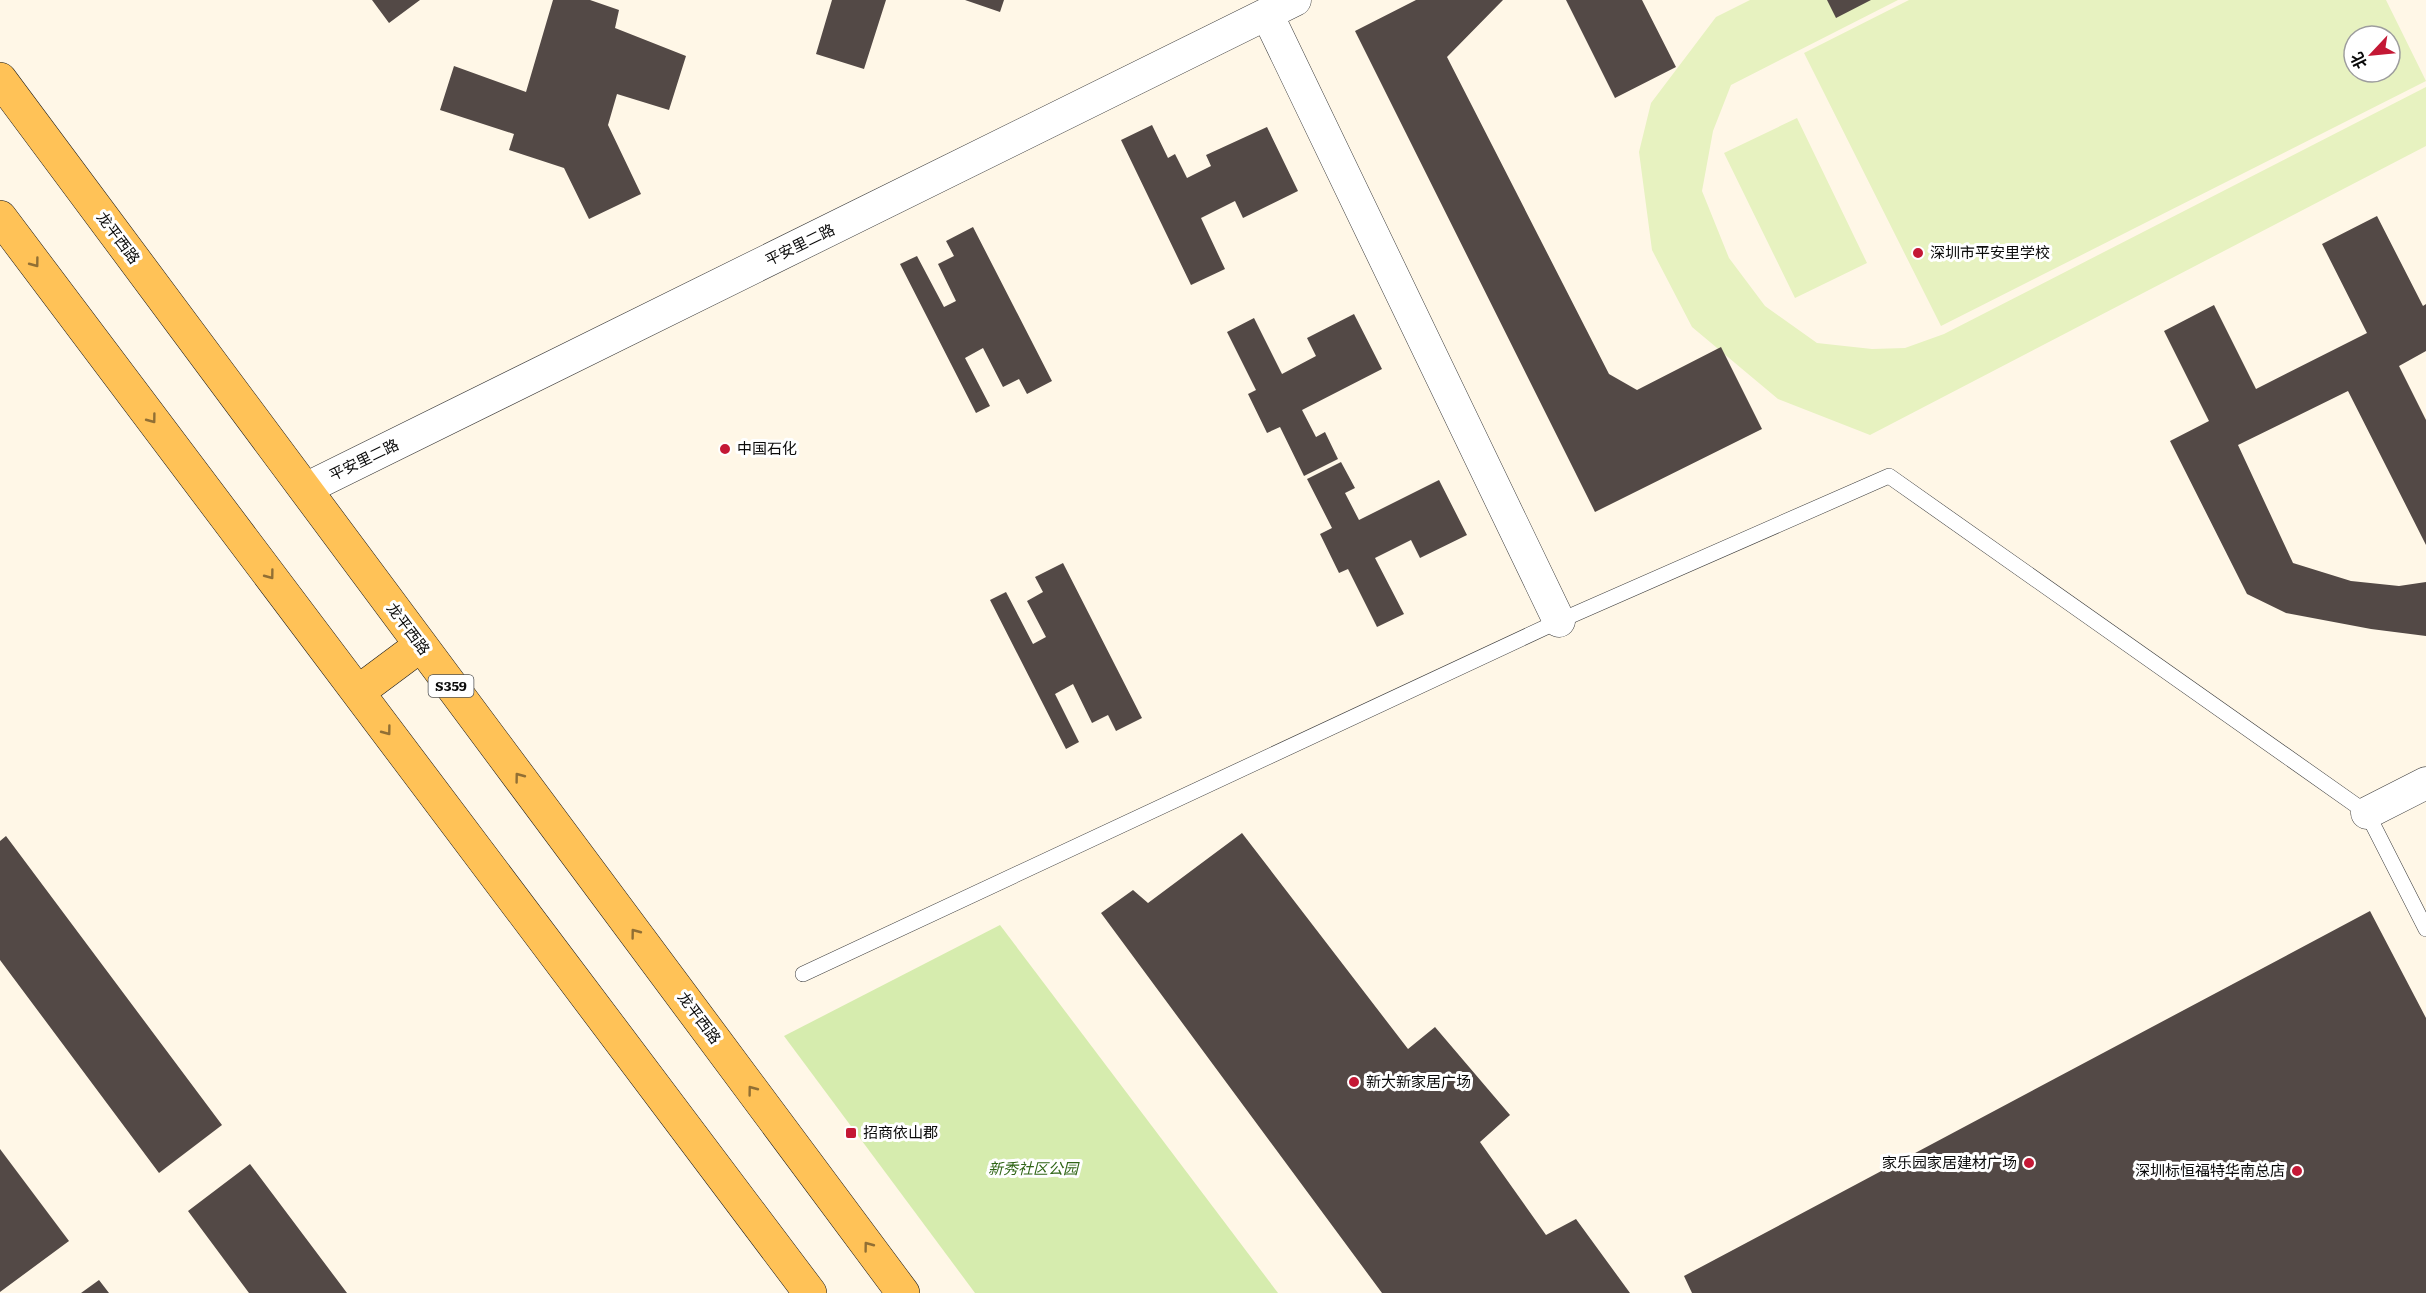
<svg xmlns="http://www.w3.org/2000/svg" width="2426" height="1293" font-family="Literata,'Noto Sans SC',serif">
<rect width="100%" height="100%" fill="#fff7e7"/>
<path fill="#d6ecae" d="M1000 925 1278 1293H975L784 1036Z"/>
<path fill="#e7f2c0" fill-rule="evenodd" d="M1750 0H1898L1731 85 1713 131 1702 191 1729 258 1765 306 1817 343 1872 349 1905 348 1944 334 2426 87V146L1870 435 1778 399 1692 327 1652 250 1639 152 1651 103 1716 17Z
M1909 0H2386L2426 81 1941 326 1804 53ZM2354 36H2390V72H2354Z
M1797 118 1867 263 1795 298 1724 153Z"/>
<path fill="#534946" d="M372 0H420L389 23Z
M553 0H590L619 10 615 28 686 56 669 110 617 94 608 125 641 194 589 219 564 168 509 150 514 134 440 110 454 66 526 92Z
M832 0H886L864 69 816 54Z
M965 0H1004L1000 12Z
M1416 0H1503L1447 57 1609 374 1637 390 1721 347 1762 429 1595 512 1355 31Z
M1566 0H1642L1676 67 1615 98Z
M1827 0H1871L1836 18Z
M1152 125 1168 158 1175 154 1187 178 1211 166 1206 155 1267 127 1298 191 1243 218 1235 201 1201 218 1225 269 1191 285 1121 140Z
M2377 216 2423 306 2426 304V351L2399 366 2426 420V545L2348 391 2238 445 2293 563 2351 581 2399 586 2426 582V636L2371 629 2286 613 2247 594 2170 441 2209 421 2164 331 2214 305 2256 389 2367 333 2322 244Z
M973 227 1052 381 1027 394 1019 379 1003 387 983 348 965 358 990 406 976 413 900 264 917 256 944 307 956 301 938 264 954 256 946 241Z
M1354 314 1382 369 1302 410 1316 437 1325 432 1338 459 1304 476 1280 427 1267 433 1248 394 1256 390 1227 332 1254 318 1282 374 1316 356 1307 338Z
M1341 462 1355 488 1345 493 1359 520 1439 480 1467 535 1420 558 1411 540 1375 558 1404 614 1377 627 1348 569 1339 573 1320 534 1332 528 1307 479Z
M1063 563 1142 718 1116 731 1108 715 1092 723 1073 684 1055 694 1079 742 1066 749 990 600 1006 592 1033 644 1046 637 1027 601 1043 592 1035 577Z
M1242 833 1408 1049 1435 1027 1510 1115 1480 1142 1546 1235 1576 1219 1630 1293H1382L1101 913 1133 890 1148 903Z
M6 836 222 1125 159 1173 0 960V841Z
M2370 911 2426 1018V1293H1692L1684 1276Z
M0 1149 69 1241 0 1292Z
M250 1164 347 1293H249L188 1211Z
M99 1280 109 1293H81Z"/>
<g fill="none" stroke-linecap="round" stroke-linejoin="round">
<defs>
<path id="lane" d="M803 974 1559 621 1889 476 2367 813 2426 929"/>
<path id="street" d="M1267 14 1559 621
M305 489 1295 0
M2367 813 2426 783"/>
<path id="primary" d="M0 79 903 1293
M0 217 810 1293
M358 692 421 645"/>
</defs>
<use href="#lane" stroke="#3d3d3d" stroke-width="16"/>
<use href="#street" stroke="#3d3d3d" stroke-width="33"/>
<use href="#primary" stroke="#1b1b1b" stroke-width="34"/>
<use href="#lane" stroke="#fff" stroke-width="15"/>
<use href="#street" stroke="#fff" stroke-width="32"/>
<use href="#primary" stroke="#ffc257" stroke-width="33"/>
</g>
<defs><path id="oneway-chevron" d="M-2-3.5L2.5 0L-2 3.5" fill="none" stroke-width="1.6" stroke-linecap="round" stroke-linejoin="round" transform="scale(1.5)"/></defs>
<g stroke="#916f34">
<use href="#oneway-chevron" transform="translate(35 263) rotate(53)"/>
<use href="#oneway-chevron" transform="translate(152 419) rotate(53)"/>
<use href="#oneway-chevron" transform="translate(270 575) rotate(53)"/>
<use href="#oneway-chevron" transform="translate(387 731) rotate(53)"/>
<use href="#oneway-chevron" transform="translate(519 777) rotate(-127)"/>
<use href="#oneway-chevron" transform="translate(635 933) rotate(-127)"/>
<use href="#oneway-chevron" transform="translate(752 1090) rotate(-127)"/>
<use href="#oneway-chevron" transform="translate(868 1246) rotate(-127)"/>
</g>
<g fill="#c41835" stroke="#fff" stroke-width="2">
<circle cx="1918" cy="253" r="6"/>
<circle cx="725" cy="449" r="6"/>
<circle cx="1354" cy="1082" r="6"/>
<rect x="845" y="1127" width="12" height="12" rx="3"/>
<circle cx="2029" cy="1163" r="6"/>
<circle cx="2297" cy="1171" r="6"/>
</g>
<g text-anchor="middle" stroke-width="6" stroke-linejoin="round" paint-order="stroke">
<rect fill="#fff" stroke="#545454" stroke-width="1.5" x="428.5" y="675" width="45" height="22" rx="4.5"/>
<g font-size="14" font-weight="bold" fill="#0a0a0a">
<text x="451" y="691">S359</text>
</g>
<g font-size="15" fill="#0a0a0a" stroke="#fff">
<text transform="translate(118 238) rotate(53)" y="5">龙平西路</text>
<text transform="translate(800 245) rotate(-26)" y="5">平安里二路</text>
<text transform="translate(364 460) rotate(-26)" y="5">平安里二路</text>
<text transform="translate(408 629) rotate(53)" y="5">龙平西路</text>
<text transform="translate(699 1018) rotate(53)" y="5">龙平西路</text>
</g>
<g font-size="15" fill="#0a0a0a" stroke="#fff" text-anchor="start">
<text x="1930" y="258">深圳市平安里学校</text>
<text x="737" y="454">中国石化</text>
<text x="1366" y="1087">新大新家居广场</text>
<text x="863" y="1138">招商依山郡</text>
<text x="2017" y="1168" text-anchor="end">家乐园家居建材广场</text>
<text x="2285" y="1176" text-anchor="end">深圳标恒福特华南总店</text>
</g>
<g font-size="15" font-style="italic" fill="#306517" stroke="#fff">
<text x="1033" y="1174">新秀社区公园</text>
</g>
</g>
<g transform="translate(2372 54) rotate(244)"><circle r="28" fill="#ffffff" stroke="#9d9d9d" stroke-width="1.5"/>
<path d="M0-4.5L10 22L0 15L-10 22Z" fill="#c41835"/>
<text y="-9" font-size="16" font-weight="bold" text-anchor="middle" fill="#0a0a0a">北</text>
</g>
</svg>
